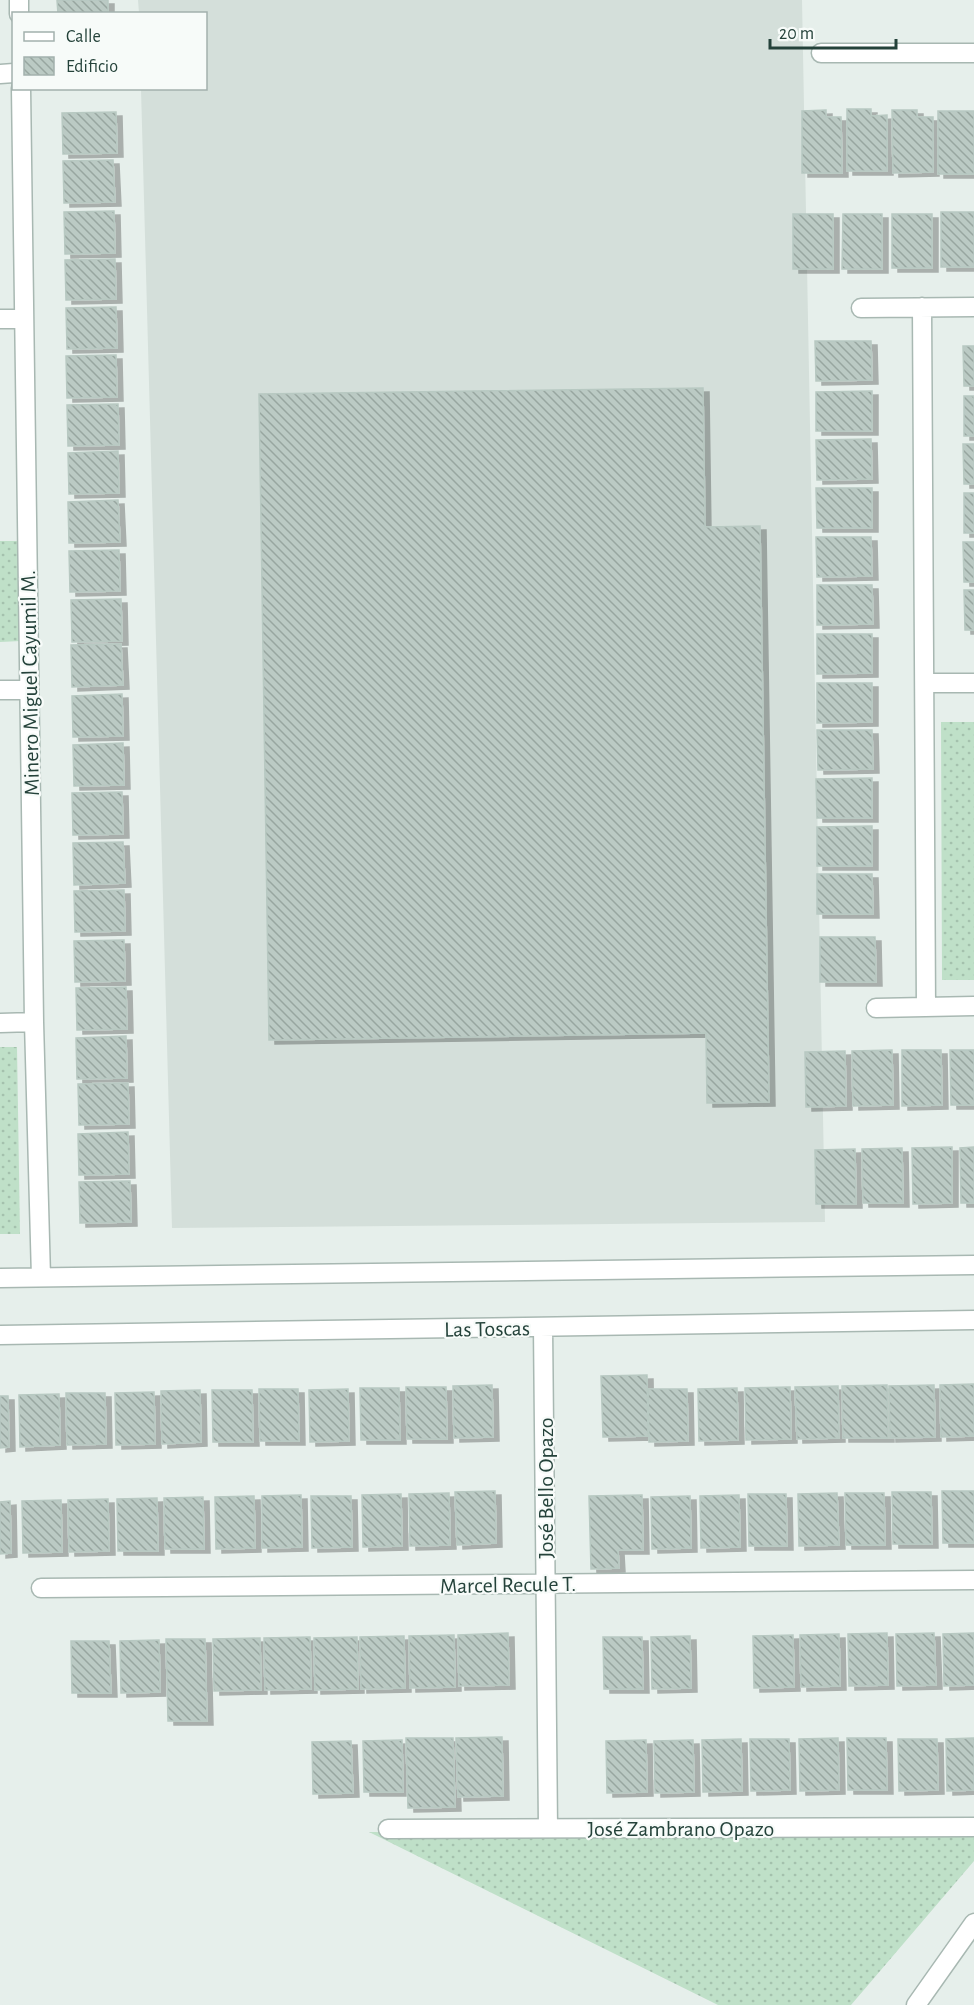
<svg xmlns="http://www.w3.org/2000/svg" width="974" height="2005" font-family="'Alegreya Sans',sans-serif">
<defs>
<pattern id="grass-dots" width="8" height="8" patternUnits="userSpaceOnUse" patternTransform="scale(1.5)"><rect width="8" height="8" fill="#bfe0c8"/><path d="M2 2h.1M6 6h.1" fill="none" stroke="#a4c1ad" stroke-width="1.8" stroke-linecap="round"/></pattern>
<pattern id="building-back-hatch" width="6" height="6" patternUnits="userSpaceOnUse" patternTransform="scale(1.5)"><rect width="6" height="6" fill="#bbcac4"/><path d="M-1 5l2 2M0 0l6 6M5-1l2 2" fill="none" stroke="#98a6a0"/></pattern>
<filter id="shadow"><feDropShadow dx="6" dy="4" stdDeviation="0" flood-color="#0004"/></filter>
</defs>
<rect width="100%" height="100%" fill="#e6efeb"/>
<path fill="#d4dfda" d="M138 0H802L825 1222 172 1228 141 89 206 88V14L139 13Z"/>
<path fill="url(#grass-dots)" d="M0 541H19L21 641 0 642Z
M941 722H974V980H942Z
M0 1047H17L20 1234H0Z
M369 1832 974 1835V1861L851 2005H718Z"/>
<path fill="url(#building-back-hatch)" stroke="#b8c9c2" stroke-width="1.5" filter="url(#shadow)" d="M57 0H108V14H58Z
M847 109H871V116L887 115V171H847Z
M826 110V117H841L842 173H802V111Z
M892 110H917V117H933V172L893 173Z
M938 111H974V174H938Z
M116 112 117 153 63 154 62 113Z
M113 160 115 202 64 203 63 161Z
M114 211 115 253 65 254 64 212Z
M941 212H974V267H941Z
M793 214H833V269H793Z
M843 214H882V269H842Z
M892 214H932V268H892Z
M115 259 116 299 66 300 65 260Z
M116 307 117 348 67 349 66 308Z
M815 341H871L872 380 816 381Z
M963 346H974V386H964Z
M116 355 117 397 67 398 66 356Z
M703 388 705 527 760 526 769 1102 707 1103 706 1033 269 1040 259 394Z
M872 391V431H816V392Z
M964 396H974V436H964Z
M118 404 119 445 68 446 67 405Z
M871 439 872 479 817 480 816 440Z
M963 444H974V484H964Z
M118 451 119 493 69 494 68 453Z
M816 488H872V528H817Z
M964 493H974V533H964Z
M118 500 120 542 69 543 68 502Z
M816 537H871L872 576 817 577Z
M963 542H974V582H964Z
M119 550 120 591 70 592 69 551Z
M817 585H872L873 624 817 625Z
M964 590H974V630H965Z
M121 599 122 641 72 642 71 600Z
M817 634H872V673L817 674Z
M121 644 123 685 72 687 71 645Z
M817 683H872V722L817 723Z
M122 694 123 736 73 737 72 696Z
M817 730H872L873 769 818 770Z
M123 743 124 785 74 786 73 745Z
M872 778V818H817L816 779Z
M122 792 123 834 73 835 72 793Z
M872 826V866H817V827Z
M123 842 125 883 74 885 73 843Z
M817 874H872L873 914H817Z
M124 890 125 931 75 932 74 891Z
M820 937H875L876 982H820Z
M124 940 125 981 75 982 74 941Z
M126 987 127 1029 77 1030 76 988Z
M126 1036 127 1078 77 1079 76 1038Z
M892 1050 893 1105 853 1106 852 1051Z
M902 1050H941L942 1105 902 1106Z
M950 1050H974V1105H951Z
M845 1051 846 1106 806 1107 805 1052Z
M128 1083 129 1124 79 1125 78 1084Z
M128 1132 129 1174 79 1175 78 1134Z
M952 1147V1203L913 1204 912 1148Z
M974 1147V1203H961L960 1148Z
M902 1148 903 1203H863L862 1149Z
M855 1149 856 1204H816L815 1150Z
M130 1181 131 1222 80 1223 79 1182Z
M647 1375 648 1436 603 1437 601 1376Z
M974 1384V1436L941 1437 940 1385Z
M492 1385 493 1437 454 1438 453 1386Z
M887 1385 888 1438H843L842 1386Z
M934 1385 935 1437 890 1438 889 1386Z
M838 1386 839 1438 797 1439 795 1387Z
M406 1387H446L447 1439H407Z
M790 1387 791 1439 746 1440 745 1388Z
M360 1388H399L400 1440H361Z
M737 1388 738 1440 699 1441 698 1389Z
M259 1389H298L299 1441H260Z
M348 1389 349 1441 310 1442 309 1390Z
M648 1389H687L688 1441 649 1442Z
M200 1390 201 1442 162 1444 161 1391Z
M212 1390H252L253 1442H213Z
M154 1392 155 1444 116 1445 115 1393Z
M66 1393H105L106 1444 67 1445Z
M59 1394 60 1445 20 1447 19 1395Z
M0 1396H8L9 1447 0 1448Z
M495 1491 496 1543 457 1545 455 1492Z
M942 1491H974V1543H943Z
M892 1492H931L932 1544H893Z
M449 1493 450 1545 410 1546 409 1494Z
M837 1493 839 1545 799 1546 798 1494Z
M845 1493H884L885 1545H846Z
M401 1494 402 1546 363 1547 362 1495Z
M748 1494H786L787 1546H749Z
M301 1495 302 1547 262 1548V1496Z
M642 1495 643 1550H618L619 1568 591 1569 589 1496Z
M739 1495 740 1547 701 1548 700 1496Z
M254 1496 255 1548 216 1549 215 1497Z
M311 1496H351L352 1547 312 1548Z
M690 1496 691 1548 652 1549 651 1497Z
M203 1497 204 1549H165L164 1498Z
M157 1498 158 1551H118L117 1499Z
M108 1499 109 1551 69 1552 68 1500Z
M61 1500 62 1552 23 1553 22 1501Z
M10 1501 11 1553 0 1554V1502Z
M508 1633 509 1685 459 1686 458 1635Z
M887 1633 888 1685 849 1686 848 1634Z
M934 1633 936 1685 897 1686 896 1634Z
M974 1633V1685L944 1686 943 1634Z
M839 1634 840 1686 801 1687 800 1635Z
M454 1635 455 1687 410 1688 409 1636Z
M793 1635 794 1687 754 1688 753 1636Z
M404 1636 405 1688 361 1689 360 1637Z
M690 1636 691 1688 652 1689 651 1637Z
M310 1637 311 1689 265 1690 264 1638Z
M357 1637 358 1689 315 1690 314 1638Z
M603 1637H642L643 1689H604Z
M260 1638 261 1690 214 1691 213 1639Z
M166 1639H205L207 1721H168Z
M159 1640 160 1692 121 1693 120 1641Z
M71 1641H109L111 1693H72Z
M502 1737 503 1796 458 1797 456 1738Z
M406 1738H453L455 1807 408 1808Z
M838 1738 839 1790 800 1791 799 1739Z
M847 1738H886L887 1790H848Z
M974 1738V1790L947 1791 946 1739Z
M741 1739 742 1791 703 1792 702 1740Z
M750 1739H789L790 1790 751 1791Z
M898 1739H937L938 1790 899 1791Z
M402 1740 403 1792H364L363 1741Z
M646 1740 647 1792 607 1793 606 1741Z
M693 1740 694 1792 655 1793 654 1741Z
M351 1741 353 1793 313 1794 312 1742Z"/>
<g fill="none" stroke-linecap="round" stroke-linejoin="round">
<defs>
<path id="minor" d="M19 0V14
M821 53H974
M0 74 14 73
M21 88 34 1022 41 1277
M922 307 926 1007
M861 308 974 307
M0 319H23
M925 683H974
M0 690H29
M876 1008 974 1006
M0 1023 34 1022
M0 1278 974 1265
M543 1327 548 1828
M0 1335 974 1320
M41 1588 974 1580
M388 1829 974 1827
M916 2005 974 1923"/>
</defs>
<use href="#minor" stroke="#a8b8b2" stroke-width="21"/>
<use href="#minor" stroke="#fff" stroke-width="18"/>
</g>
<g text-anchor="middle" stroke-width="4.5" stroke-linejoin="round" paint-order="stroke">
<g font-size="22" fill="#24423a" stroke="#f7fbf9">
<text transform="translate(29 683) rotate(-91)" y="8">Minero Miguel Cayumil M.</text>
<text transform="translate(487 1328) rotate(-1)" y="8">Las Toscas</text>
<text transform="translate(545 1488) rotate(-90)" y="8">José Bello Opazo</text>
<text transform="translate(508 1584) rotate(-1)" y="8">Marcel Recule T.</text>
<text x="681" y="1836">José Zambrano Opazo</text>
</g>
</g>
<rect x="12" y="12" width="195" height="78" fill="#f7fbf9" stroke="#a3b1ad" stroke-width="1.5"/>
<rect x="24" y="32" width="30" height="9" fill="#ffffff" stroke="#a3b1ad" stroke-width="1.5"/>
<text x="66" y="42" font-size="18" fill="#24423a">Calle</text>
<rect x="24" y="57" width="30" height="18" fill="url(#building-back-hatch)" stroke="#a3b1ad" stroke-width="1.5"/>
<text x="66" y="72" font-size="18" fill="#24423a">Edificio</text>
<path d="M770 39v9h126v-9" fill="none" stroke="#24423a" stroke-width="3"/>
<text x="779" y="39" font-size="18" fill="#24423a" stroke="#f7fbf9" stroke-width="4.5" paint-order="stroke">20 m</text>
</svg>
